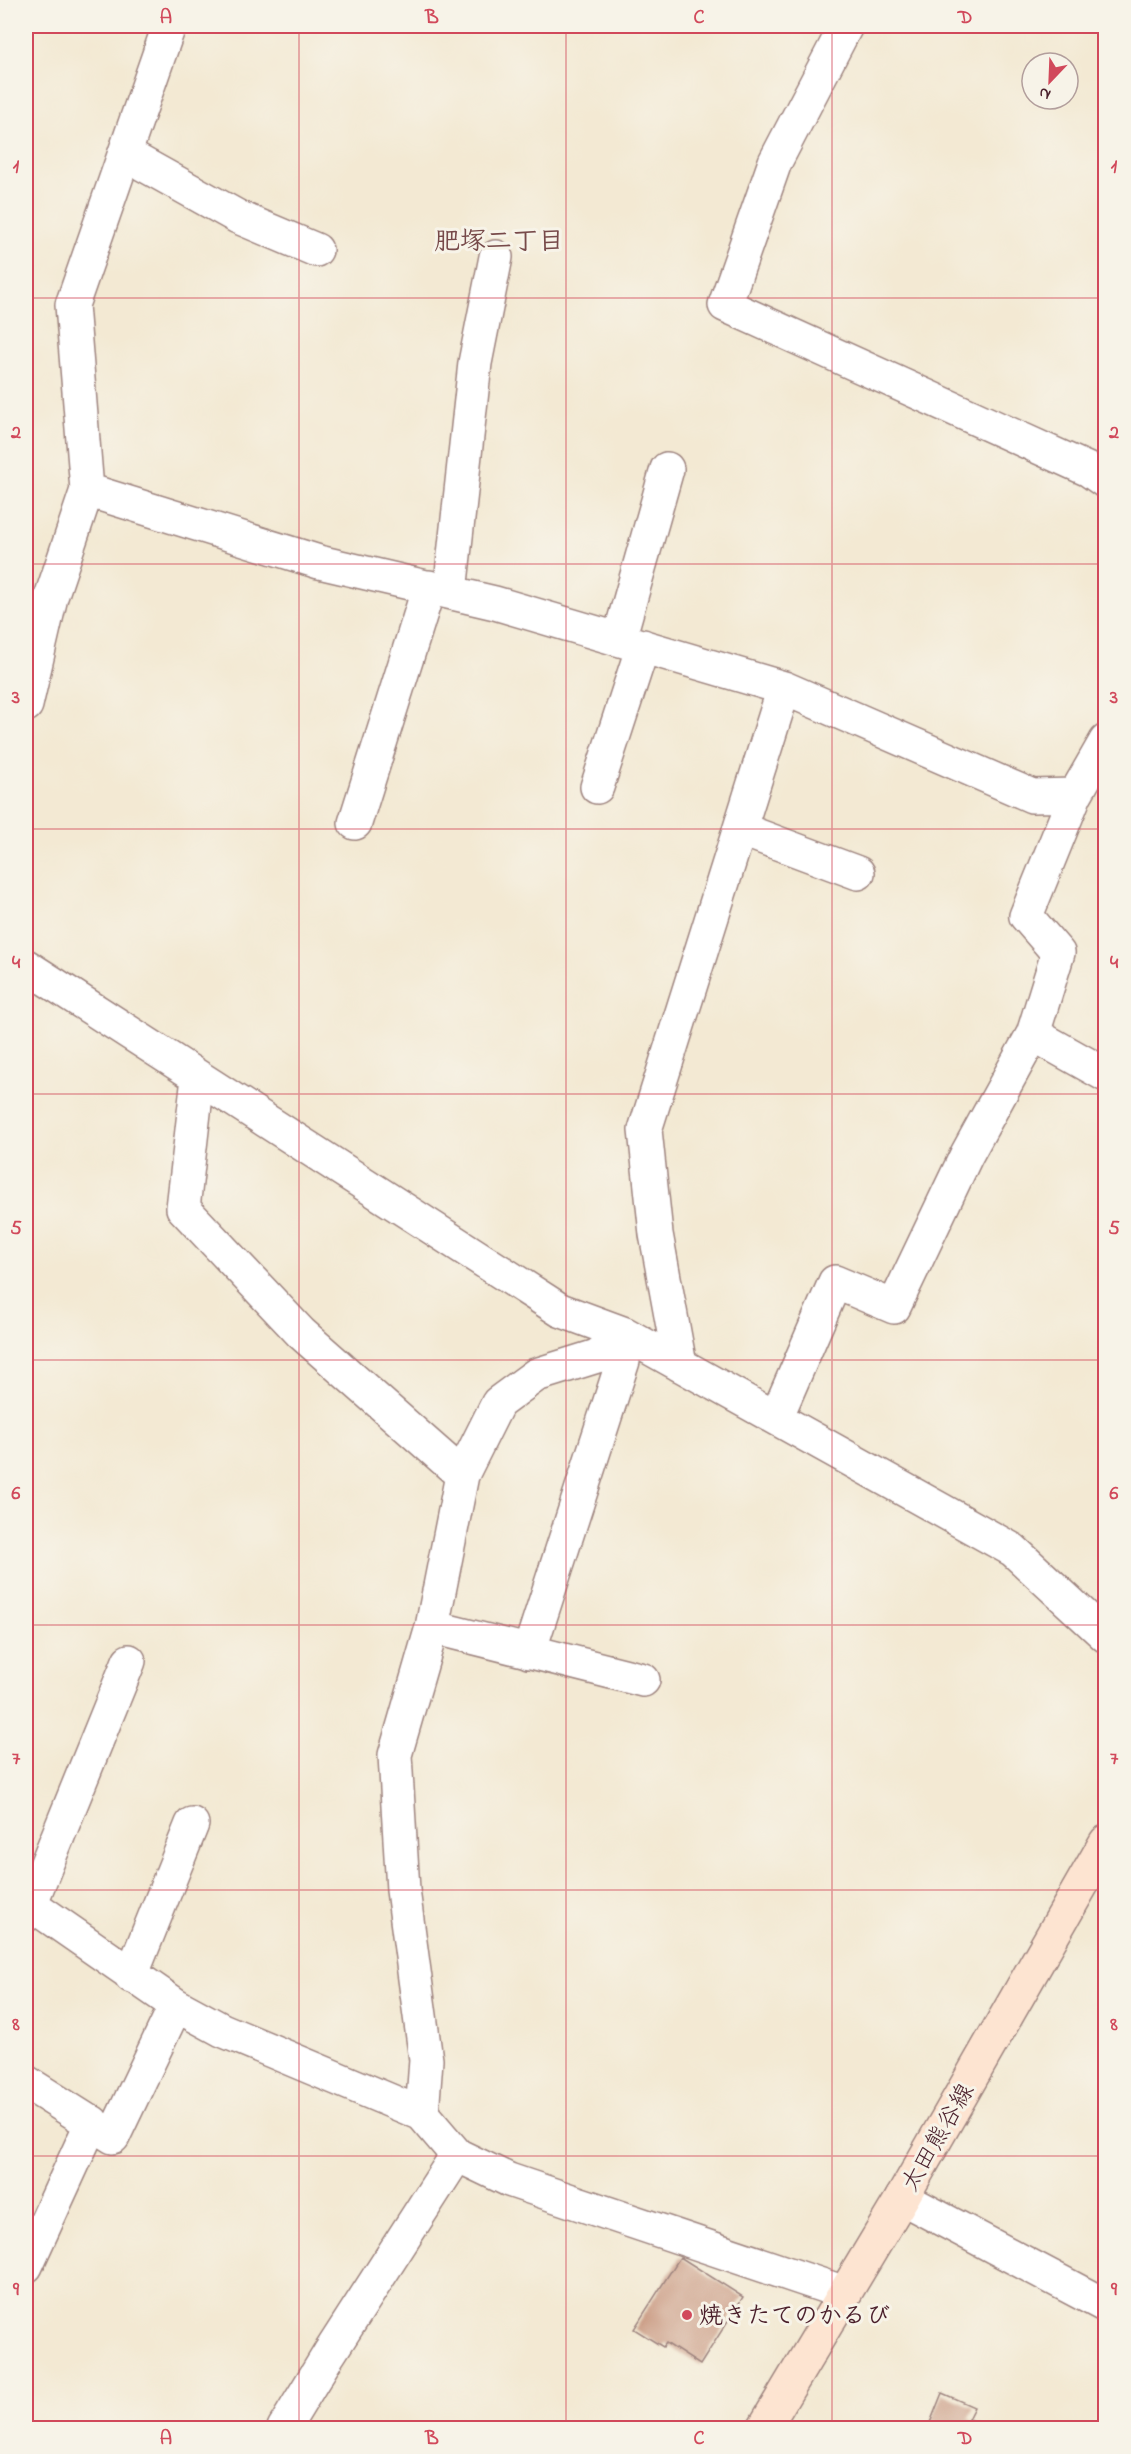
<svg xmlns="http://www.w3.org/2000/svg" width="1131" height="2454" font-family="'Indie Flower','Klee One',sans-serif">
<rect width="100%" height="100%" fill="#f7f3e8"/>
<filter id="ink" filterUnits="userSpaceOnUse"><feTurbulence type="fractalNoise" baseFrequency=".0167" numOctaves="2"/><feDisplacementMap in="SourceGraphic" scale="12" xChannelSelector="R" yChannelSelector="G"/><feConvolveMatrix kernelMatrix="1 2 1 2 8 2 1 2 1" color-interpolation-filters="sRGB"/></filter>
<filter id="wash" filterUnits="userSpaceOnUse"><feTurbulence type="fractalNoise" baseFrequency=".008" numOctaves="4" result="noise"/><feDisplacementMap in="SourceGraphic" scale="24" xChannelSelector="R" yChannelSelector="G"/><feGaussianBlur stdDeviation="1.35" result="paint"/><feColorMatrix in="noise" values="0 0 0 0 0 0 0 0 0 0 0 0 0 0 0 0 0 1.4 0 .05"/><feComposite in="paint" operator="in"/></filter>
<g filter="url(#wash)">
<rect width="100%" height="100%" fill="#f3e9d3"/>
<g id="blocks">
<path fill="#ca9b84" d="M680 2257 743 2297 700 2365 666 2343 663 2347 634 2329Z
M942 2393 974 2407 968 2419 990 2428H928Z"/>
</g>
</g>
<g filter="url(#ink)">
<use href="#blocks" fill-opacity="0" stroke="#9e847f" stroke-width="1.5"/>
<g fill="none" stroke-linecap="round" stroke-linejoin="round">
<defs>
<path id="street" d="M846 26 775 162 725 305 1089 470 1106 482
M125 154 238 217 316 250
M87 490 319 562 495 603 784 688 1032 796 1075 795 1106 741
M450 592 475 363 496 257
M619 639 667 469
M26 705 51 597 87 490 72 305 169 26
M597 787 643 646
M355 823 429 587
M740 829 858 873
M26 966 560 1310 625 1334 1013 1550 1106 1636
M1033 1034 1106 1075
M198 1078 183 1208 301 1333 462 1475
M680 1365 656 1234 645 1130 784 688
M776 1418 835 1282 894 1307 967 1154 1033 1034 1058 953 1026 916 1075 795
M432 1627 643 1680
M529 1652 623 1361 625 1334
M26 1901 176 2005 222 2030 422 2114 457 2155 509 2180 845 2293
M26 1915 129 1661
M131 1976 192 1824
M26 2082 113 2137 176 2005
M422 2114 426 2060 403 1890 395 1755 432 1627 462 1475 498 1403 536 1375 597 1356 625 1334
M902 2198 1106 2306
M26 2266 92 2122
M284 2428 329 2354 457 2155"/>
<path id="secondary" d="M764 2428 902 2198 1106 1842"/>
</defs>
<use href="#street" stroke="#9e847f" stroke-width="36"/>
<use href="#secondary" stroke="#9e847f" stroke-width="36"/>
<use href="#street" stroke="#fff" stroke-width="33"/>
<use href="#secondary" stroke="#fde4d1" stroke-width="33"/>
</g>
</g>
<path fill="none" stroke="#d1495b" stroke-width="1.5" stroke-opacity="0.55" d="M299 26V2428M566 26V2428M832 26V2428M26 298H1106M26 564H1106M26 829H1106M26 1094H1106M26 1360H1106M26 1625H1106M26 1890H1106M26 2156H1106"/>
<circle fill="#d1495b" stroke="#f7f3e8" stroke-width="2" cx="687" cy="2315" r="6"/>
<g text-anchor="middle" stroke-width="6" stroke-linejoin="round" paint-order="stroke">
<g font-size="24" fill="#4a1f2b" stroke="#f7f3e8">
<text transform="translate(937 2137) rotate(-60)" y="8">太田熊谷線</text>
</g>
<g font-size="24" font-weight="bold" fill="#4a1f2b" stroke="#f7f3e8" text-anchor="start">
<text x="699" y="2323">焼きたてのかるび</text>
</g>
<g font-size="26" font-weight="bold" fill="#774a4a" stroke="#f7f3e8">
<text x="499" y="249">肥塚二丁目</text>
</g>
</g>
<rect width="1131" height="2454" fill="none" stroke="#f7f3e8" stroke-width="66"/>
<g transform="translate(1050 81) rotate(203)"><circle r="28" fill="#f7f3e8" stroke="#b29e9c" stroke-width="1.5"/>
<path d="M0-4.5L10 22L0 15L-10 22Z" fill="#d1495b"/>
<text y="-9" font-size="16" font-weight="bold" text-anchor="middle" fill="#4a1f2b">N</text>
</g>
<rect x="33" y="33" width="1065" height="2388" fill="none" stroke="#d1495b" stroke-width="2"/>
<g font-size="20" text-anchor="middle" font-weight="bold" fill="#d1495b">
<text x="166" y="23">A</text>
<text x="432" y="23">B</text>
<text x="699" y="23">C</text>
<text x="965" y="23">D</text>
<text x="16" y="172">1</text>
<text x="1114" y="172">1</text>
<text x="16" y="438">2</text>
<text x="1114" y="438">2</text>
<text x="16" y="703">3</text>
<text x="1114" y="703">3</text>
<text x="16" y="968">4</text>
<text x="1114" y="968">4</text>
<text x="16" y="1234">5</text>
<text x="1114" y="1234">5</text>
<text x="16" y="1499">6</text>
<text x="1114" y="1499">6</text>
<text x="16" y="1764">7</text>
<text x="1114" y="1764">7</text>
<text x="16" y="2030">8</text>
<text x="1114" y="2030">8</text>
<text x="16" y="2295">9</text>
<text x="1114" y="2295">9</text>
<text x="166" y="2444">A</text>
<text x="432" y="2444">B</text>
<text x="699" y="2444">C</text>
<text x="965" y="2444">D</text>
</g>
</svg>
